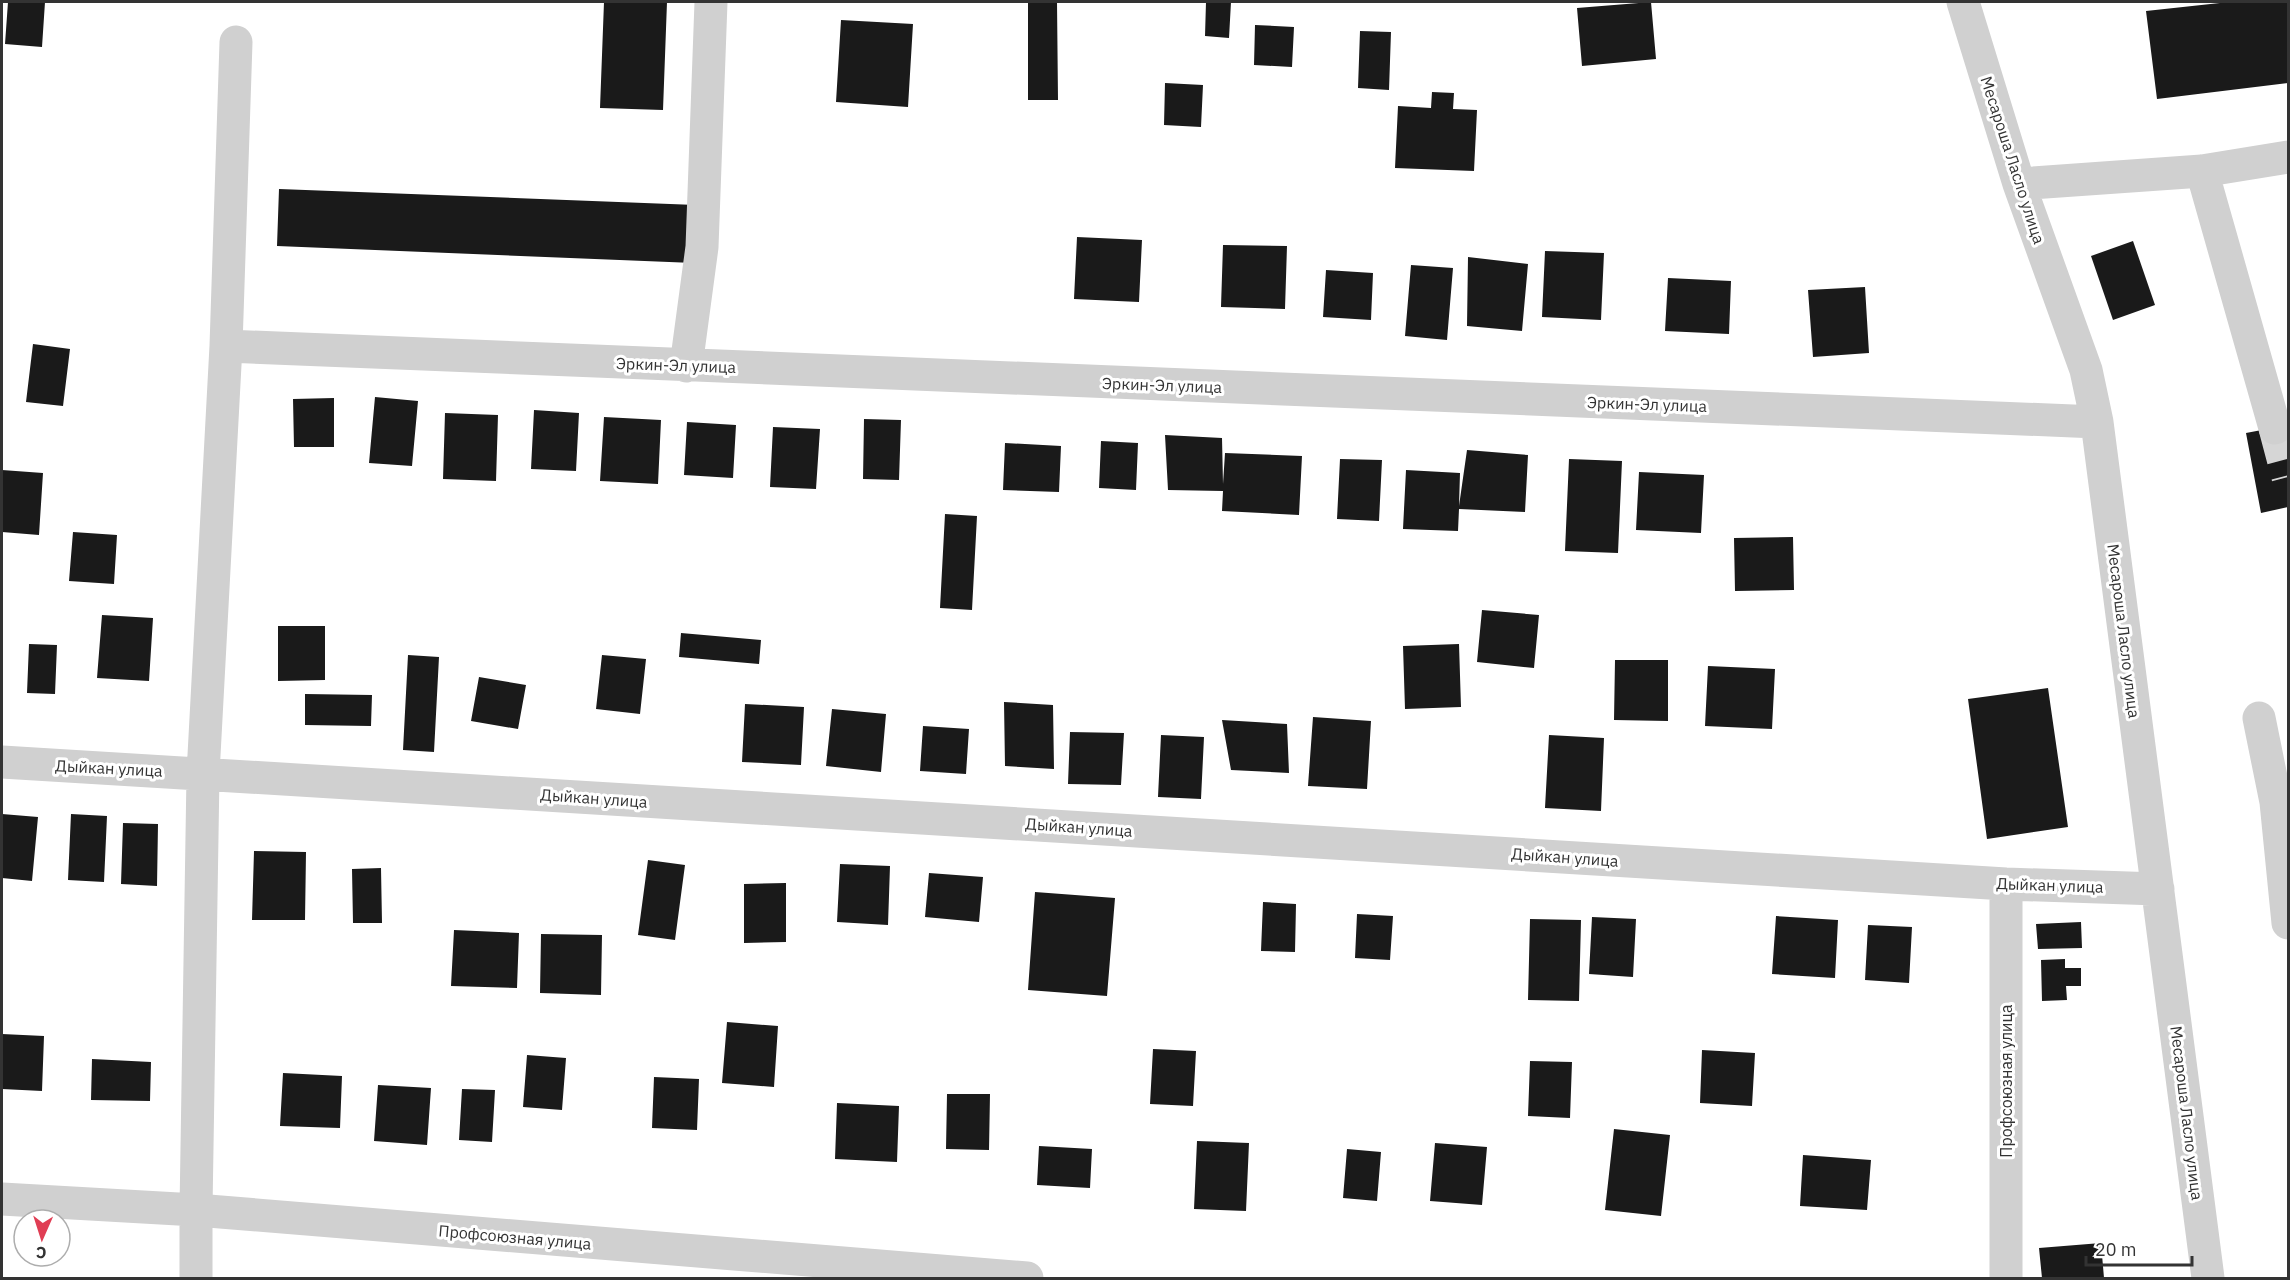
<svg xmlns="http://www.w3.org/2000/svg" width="2290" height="1280" font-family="'IBM Plex Sans',sans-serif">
<rect width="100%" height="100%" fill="#fff"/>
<path fill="#1a1a1a" d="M8 2H45L42 47 5 44Z
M604 2H667L663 110 600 108Z
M1028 2H1057L1058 100H1028Z
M1206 2H1231L1229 38 1205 36Z
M1651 2 1656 59 1582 66 1577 8Z
M2229 2H2288V83L2157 99 2146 11Z
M841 20 913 24 908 107 836 102Z
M1255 25 1294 27 1292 67 1254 65Z
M1360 31 1391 32 1389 90 1358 88Z
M1165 83 1203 85 1201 127 1164 125Z
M1432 92 1454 93 1453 109 1477 110 1474 171 1395 168 1398 106 1431 108Z
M279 189 696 205 694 263 277 246Z
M1077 237 1142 240 1139 302 1074 299Z
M2133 241 2155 305 2113 320 2091 256Z
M1223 245 1287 246 1285 309 1221 307Z
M1545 251 1604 253 1601 320 1542 317Z
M1468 257 1528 264 1522 331 1467 326Z
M1411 265 1453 268 1447 340 1405 336Z
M1326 270 1373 273 1371 320 1323 317Z
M1668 278 1731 281 1729 334 1665 331Z
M1865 287 1869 353 1813 357 1808 290Z
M33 344 70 349 63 406 26 402Z
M375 397 418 401 412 466 369 463Z
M334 398V447H294L293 399Z
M534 410 579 413 576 471 531 469Z
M445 413 498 415 496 481 443 479Z
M604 417 661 420 658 484 600 481Z
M864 419 901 420 899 480 863 479Z
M687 422 736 425 733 478 684 475Z
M2288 425V507L2261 513 2246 433Z
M773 427 820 429 816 489 770 487Z
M1165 435 1222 438 1223 484 1225 453 1302 456 1299 515 1222 511 1223 491 1168 490Z
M1101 441 1138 443 1136 490 1099 488Z
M1005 443 1061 446 1059 492 1003 490Z
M1467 450 1528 455 1525 512 1459 509 1458 531 1403 529 1406 470 1460 473 1459 506Z
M1340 459 1382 460 1379 521 1337 519Z
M1569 459 1622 461 1618 553 1565 551Z
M2 470 43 473 39 535 2 532Z
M1639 472 1704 475 1701 533 1636 530Z
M945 514 977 516 972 610 940 608Z
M73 532 117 535 114 584 69 581Z
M1793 537 1794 590 1735 591 1734 538Z
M1482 610 1539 615 1534 668 1477 662Z
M102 615 153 618 149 681 97 678Z
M278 626H325V680L278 681Z
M681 633 761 640 759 664 679 657Z
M29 644 57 645 55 694 27 693Z
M1459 644 1461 707 1405 709 1403 646Z
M408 655 439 657 434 752 403 750Z
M602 655 646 659 640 714 596 709Z
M1615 660H1668V721L1614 720Z
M1708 666 1775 669 1772 729 1705 726Z
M479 677 526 685 518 729 471 721Z
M2048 688 2068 827 1987 839 1968 699Z
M305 694 372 695 371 726 305 725Z
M1004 702 1053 705 1054 769 1005 766Z
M745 704 804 707 801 765 742 762Z
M832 709 886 714 881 772 826 766Z
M1313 717 1371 721 1367 789 1308 786Z
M1222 720 1287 724 1289 773 1231 770Z
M923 726 969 729 966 774 920 771Z
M1070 732 1124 733 1121 785 1068 784Z
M1161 735 1204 737 1201 799 1158 797Z
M1549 735 1604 738 1601 811 1545 808Z
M2 814 38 817 32 881 2 878Z
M71 814 107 816 104 882 68 880Z
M123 823 158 824 157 886 121 884Z
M254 851 306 852 305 920H252Z
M648 860 685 865 675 940 638 935Z
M840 864 890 866 888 925 837 922Z
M381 868 382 923H353L352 869Z
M929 873 983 877 979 922 925 917Z
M786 883V942L744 943V884Z
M1035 892 1115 898 1107 996 1028 990Z
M1263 902 1296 904 1295 952 1261 951Z
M1357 914 1393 916 1390 960 1355 958Z
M1776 916 1838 920 1835 978 1772 974Z
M1592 917 1636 919 1633 977 1589 974Z
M1530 919 1581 920 1579 1001 1528 1000Z
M2081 922 2082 948 2038 949 2036 924Z
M1868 925 1912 927 1909 983 1865 980Z
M454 930 519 933 517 988 451 986Z
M541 934 602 935 601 995 540 993Z
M2065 959V968H2081V986H2066L2067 1000 2042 1001 2041 960Z
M727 1022 778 1026 774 1087 722 1083Z
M2 1034 44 1036 42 1091 2 1089Z
M1153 1049 1196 1051 1193 1106 1150 1104Z
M1702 1050 1755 1053 1752 1106 1700 1103Z
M527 1055 566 1058 562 1110 523 1107Z
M92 1059 151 1062 150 1101 91 1100Z
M1530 1061 1572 1062 1570 1118 1528 1116Z
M283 1073 342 1076 340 1128 280 1126Z
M654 1077 699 1079 697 1130 652 1128Z
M378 1085 431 1088 427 1145 374 1141Z
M462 1089 495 1090 492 1142 459 1140Z
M947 1094H990L989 1150 946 1149Z
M837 1103 899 1106 897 1162 835 1159Z
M1614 1129 1670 1135 1661 1216 1605 1210Z
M1197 1141 1249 1143 1246 1211 1194 1209Z
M1435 1143 1487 1147 1482 1205 1430 1201Z
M1039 1146 1092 1149 1090 1188 1037 1185Z
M1347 1149 1381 1152 1377 1201 1343 1198Z
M1803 1155 1871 1160 1867 1210 1800 1206Z
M2101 1243 2104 1278H2042L2039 1248Z"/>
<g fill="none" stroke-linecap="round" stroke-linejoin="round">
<path stroke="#d6d6d6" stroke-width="33" stroke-dasharray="33 16" stroke-linecap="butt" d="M2275 428 2288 477"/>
<path stroke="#d0d0d0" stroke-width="33" d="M1963 2 2019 184 2086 370 2097 422 2208 1278
M2202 171 2275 428
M2019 184 2202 171 2288 157
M226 346 2097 422
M686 366 702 247 711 2
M2259 718 2276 802 2288 923
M2 762 2006 884 2158 889
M2006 884V1278
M2 1199 196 1210 1027 1278
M196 1278V1210L203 774 226 346 236 42"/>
</g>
<g text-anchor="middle" stroke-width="6" stroke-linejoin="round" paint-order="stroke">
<g font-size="16" fill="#333" stroke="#fff">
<text transform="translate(2013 160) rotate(72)" y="6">Месароша Ласло улица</text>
<text transform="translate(676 365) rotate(2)" y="6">Эркин-Эл улица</text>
<text transform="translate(1162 385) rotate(2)" y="6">Эркин-Эл улица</text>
<text transform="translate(1647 404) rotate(2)" y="6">Эркин-Эл улица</text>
<text transform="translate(2124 631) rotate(83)" y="6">Месароша Ласло улица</text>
<text transform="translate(109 768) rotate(3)" y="6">Дыйкан улица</text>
<text transform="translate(594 798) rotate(4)" y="6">Дыйкан улица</text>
<text transform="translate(1079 827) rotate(4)" y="6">Дыйкан улица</text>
<text transform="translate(1565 857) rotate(4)" y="6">Дыйкан улица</text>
<text transform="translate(2050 885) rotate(2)" y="6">Дыйкан улица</text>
<text transform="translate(2006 1081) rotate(-90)" y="6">Профсоюзная улица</text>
<text transform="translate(2187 1113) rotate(83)" y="6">Месароша Ласло улица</text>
<text transform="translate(515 1237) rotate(5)" y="6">Профсоюзная улица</text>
</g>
</g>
<rect width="2290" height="1280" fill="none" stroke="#333333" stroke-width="6"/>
<g transform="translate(42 1238) rotate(183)"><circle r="28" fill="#ffffff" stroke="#adadad" stroke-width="1.5"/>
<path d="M0-4.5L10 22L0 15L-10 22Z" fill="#e03e54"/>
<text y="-9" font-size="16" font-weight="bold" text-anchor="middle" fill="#333333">С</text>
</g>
<path d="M2086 1256v9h106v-9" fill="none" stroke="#333333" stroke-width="3"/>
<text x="2095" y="1256" font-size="18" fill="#333333" stroke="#ffffff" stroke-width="4.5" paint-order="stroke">20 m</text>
</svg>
